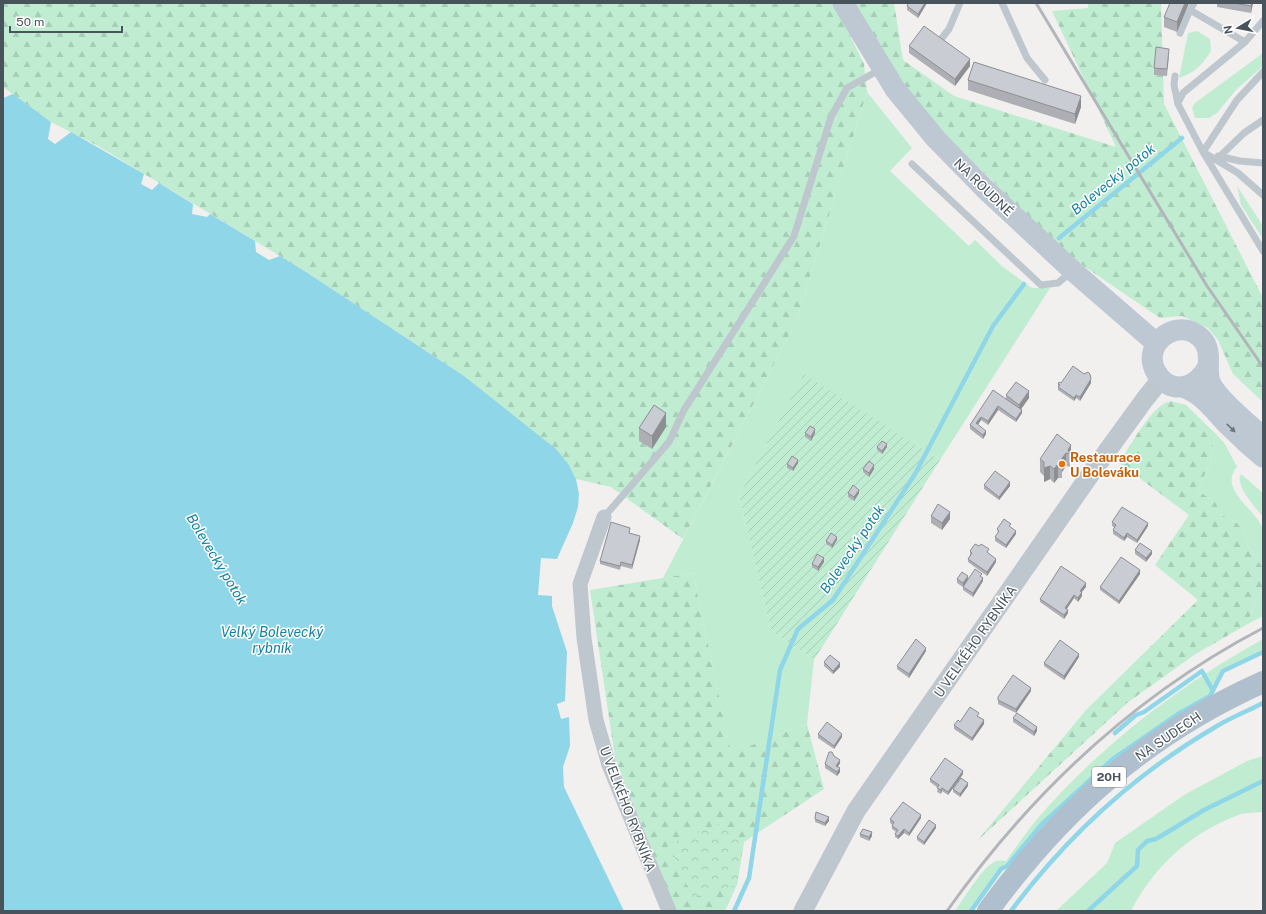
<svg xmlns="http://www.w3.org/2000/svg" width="1266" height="914" font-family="'Public Sans',sans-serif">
<defs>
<pattern id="forest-firs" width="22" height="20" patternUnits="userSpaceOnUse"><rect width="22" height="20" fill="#c0edd1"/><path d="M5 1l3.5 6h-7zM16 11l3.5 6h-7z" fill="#a6cdb6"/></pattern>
<pattern id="park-crowns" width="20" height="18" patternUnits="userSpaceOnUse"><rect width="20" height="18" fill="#c0edd1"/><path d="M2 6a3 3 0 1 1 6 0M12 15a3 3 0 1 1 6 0" fill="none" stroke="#a6cdb6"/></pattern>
<pattern id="garden-furrows" width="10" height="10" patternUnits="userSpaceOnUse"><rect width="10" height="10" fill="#c0edd1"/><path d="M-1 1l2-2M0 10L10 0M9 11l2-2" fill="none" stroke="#a6cdb6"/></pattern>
</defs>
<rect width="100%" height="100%" fill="#f2efef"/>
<path fill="#c0edd1" d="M1197 31 1210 39 1211 51C1201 66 1196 72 1179 78L1188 33Z
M1263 53V66L1236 90 1217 113 1209 118H1195L1192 108 1195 103Z
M867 92 912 148 890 171 969 246 975 240 1003 267 1032 288H1050L940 460 804 375 739 495 771 631 814 660 807 724 731 754 693 573 663 578 796 322Z
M1237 186 1263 226V239L1241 205Z
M1233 374 1256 389 1263 387V402Z
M1217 435 1225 444 1237 467C1217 490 1259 511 1263 530 1266 541 1263 556 1263 568L1248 547 1244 532 1237 523 1222 515 1215 502 1197 490 1210 464 1214 439Z
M1241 474 1263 493V517C1256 508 1234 485 1241 474Z
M1263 585V616L1246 625Z
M1263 639V650L1222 669 1210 693 1122 750 1063 802 1005 864 1003 870 973 911H955C964 898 979 873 991 864 995 860 1000 860 1006 861 1016 847 1027 831 1038 818 1101 745 1180 685 1263 639Z
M1263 756V812C1254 813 1244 812 1236 816 1190 833 1153 868 1131 911H1056L1107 863 1115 843 1184 795 1247 761Z"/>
<path fill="url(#forest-firs)" d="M3 3H834L864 64 867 92 796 322 683 539 611 487 576 479 569 465 464 376 303 270 98 146 51 122 3 87Z
M852 3H894L903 60 954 96 1116 147 1052 11 1088 8V3H1161L1164 104 1263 298V387L1256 389 1233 374 1218 340 1208 328 1182 316 1160 318 1066 254 929 118 894 74Z
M1171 401 1186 405 1217 435 1214 439 1210 464 1197 490 1215 502 1222 515 1237 523 1244 532 1248 547 1263 568V585L1246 625 1194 655 1127 703 977 841 1086 710 1198 600 1155 565 1189 515 1119 463C1130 447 1152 404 1171 401Z
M693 573 731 753 807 724 824 789 744 842 737 885 725 911H676L615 758 590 590Z"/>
<path fill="url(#park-crowns)" d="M718 824 743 844 737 885 692 898 669 844Z"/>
<path fill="url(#garden-furrows)" d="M804 374 940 460 814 660 771 631 739 495Z"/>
<path fill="#8fd6e8" d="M13 94 51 122 48 139 55 144 71 132 144 174 141 184 152 190 159 183 193 204 192 214 207 217 210 214 255 241 256 252 269 260 280 256 303 270 464 376 556 449 569 465 576 479 579 494 578 507 573 523 557 559 541 558 538 595 552 596V606L567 652 565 701 557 704 561 719 569 717 570 746 563 767 564 787 624 911H3V98Z"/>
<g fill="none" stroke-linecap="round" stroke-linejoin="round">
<path stroke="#8fd6e8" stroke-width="4.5" d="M1059 238 1182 138
M1115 733 1136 715 1144 712 1202 671 1213 691
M734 911 749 878 780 670 798 629 833 600 915 474 993 326 1024 284
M971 911 1001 869 1007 866 1042 824 1114 758 1178 714 1210 696 1223 671 1263 652
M1011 911C1067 836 1136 773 1217 726 1232 717 1248 711 1263 703
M1088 911 1137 866 1138 850 1147 841 1156 839 1204 810 1263 781"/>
<path stroke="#bec7ce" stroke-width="7" d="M1002 3 1027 58 1045 80
M1194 3 1190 10 1245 42
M1180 33 1190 10
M938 43 949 29 960 3
M1263 72 1237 100 1203 152 1263 251
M1175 76 1174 85 1178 104 1203 152 1238 173 1263 195
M1178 103 1183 93 1245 42 1263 21
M1218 156 1240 161 1263 163
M1216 160 1244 133 1263 120
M912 164 1041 285 1058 283 1071 272
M604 517 669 442 684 410 794 236 831 117 847 88 881 69"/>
<path stroke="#bec7ce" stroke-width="15" d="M604 517 580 584 584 638 596 720 609 765 669 911"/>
<path stroke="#bec7ce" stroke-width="19" d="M803 911 856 811 1092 472 1145 399 1161 379"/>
<path stroke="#bec8d2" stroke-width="21" d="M843 3 895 89 936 139 985 189 1073 271 1156 343
M1208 366C1198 388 1170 397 1156 372 1140 344 1178 315 1201 338 1214 351 1205 367 1210 382 1217 399 1249 424 1263 437
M1182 387C1203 393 1216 414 1231 428 1241 438 1252 448 1263 457"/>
<path stroke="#b0bfcd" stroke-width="22" d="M988 911C1062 809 1147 734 1263 682"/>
<path stroke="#b2b5b9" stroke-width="3" d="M1036 3 1207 286 1263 367
M947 911C1030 794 1135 695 1263 628"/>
</g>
<path fill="#adafb5" d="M927 3 918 18 907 10V6Z
M1189 3 1177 32 1164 27V17Z
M1217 3H1253L1251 13 1217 7Z
M909 46 970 66 955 86 909 53Z
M1169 56 1167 76 1154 75V68Z
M968 80 1081 107 1075 124 968 90Z
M1061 383H1091L1080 401 1076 398 1074 401 1058 390V384Z
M1006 395 1029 398 1021 409 1022 413 1016 422 998 410 988 425 981 420 978 425 986 434 983 439 970 429V425L1006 399Z
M666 427 652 449 639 441V428Z
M805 433H815L811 441 805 437Z
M1071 445V458L1070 461V467L1066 466 1062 472V478H1058L1054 483 1050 479 1044 482V476L1040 472V459Z
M877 447H887L882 454 877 450Z
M798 463 793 471 787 468V464Z
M863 469H874L869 477 863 472Z
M984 485 1010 486 999 500 984 489Z
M848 493H859L854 501 848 497Z
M931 516 950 519 942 530 931 523Z
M1112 522 1148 526 1137 543 1127 537 1124 541 1113 534V530L1115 528 1112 526Z
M1011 528 1016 534 1006 548 995 541V537L998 533 997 529Z
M630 532V533L640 540 632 569 621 566 620 570 600 564V561Z
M837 540 832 548 826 544V541Z
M1135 550 1152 554 1146 562 1135 554Z
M970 551 989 553 996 562 987 576 968 562V559L970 555Z
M824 562 818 571 812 567V564Z
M1140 574 1119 604 1100 590V587Z
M982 577 983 581 973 597 963 590V587Z
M957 579H968L963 587 957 583Z
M1086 587 1082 592V596L1078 602 1074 598 1067 609 1068 613 1064 619 1040 602V599Z
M926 651 909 678 897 669V666Z
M1079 657 1064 680 1044 666V663Z
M824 662 840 667 833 674 824 666Z
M1031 691 1016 713 998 704V697Z
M979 717 984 724 972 741 954 729V725Z
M1013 718 1037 731 1034 736 1013 722Z
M818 734 842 737 834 749 818 738Z
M834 756 840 763 838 767 840 772 837 776 825 768V764Z
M963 774 948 795 942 791 941 794 937 792 938 788 930 782V779Z
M968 786 960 797 953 792V789Z
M816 812 829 821 825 826 815 822Z
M921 818 909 836 904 833 898 839 895 837V834L896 832 892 829V826L893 825 890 823V819Z
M936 828 924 845 917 840V837Z
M860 834 872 836 869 841 860 837Z"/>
<path fill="#8d8f93" d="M925 3H927L918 18V14Z
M1185 3H1189L1177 32V22Z
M1252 3H1253L1251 13V6Z
M970 59V66L955 86V79Z
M1081 96V107L1075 124V114Z
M1091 379V383L1080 401V397Z
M1029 391V398L1019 412V405Z
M1076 395V398L1074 401V398Z
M998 406V410L988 425V421Z
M1022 410V413L1016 422V419Z
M666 413V427L652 449V436Z
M981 417V420L976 427V423Z
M815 429V433L811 441V437Z
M986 431V434L983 439V435Z
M887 444V447L882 454V451Z
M1071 445V458L1070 461V454L1068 450Z
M1066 453V466L1062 472V465L1060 461Z
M798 460V463L793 471V468Z
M1058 464V478L1054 483V469Z
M874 465V469L869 477V473Z
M1050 466V479L1044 482V468Z
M1010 482V486L999 500V497Z
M859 490V493L854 501V497Z
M950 512V519L942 530V523Z
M1148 523V526L1137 543V540Z
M1016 531V534L1006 548V545Z
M1127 533V537L1124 541V538Z
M640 536V540L632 569V565Z
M837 537V540L832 548V545Z
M1152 551V554L1146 562V558Z
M824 558V562L818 571V567Z
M996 559V562L987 576V572Z
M1140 570V574L1119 604V601Z
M968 576V579L963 587V583Z
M983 578V581L973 597V593Z
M1086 583V587L1080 594V591Z
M1082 592V596L1078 602V598Z
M1074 595V598L1065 611V608Z
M1068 610V613L1064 619V615Z
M926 648V651L909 678V674Z
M1079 654V657L1064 680V676Z
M840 663V667L833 674V671Z
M1031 688V691L1016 713V709Z
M984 720V724L972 741V738Z
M1037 727V731L1034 736V732Z
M842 734V737L834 749V746Z
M840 760V763L836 769V766Z
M840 768V772L837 776V772Z
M963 771V774L948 795V792Z
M968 783V786L960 797V794Z
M942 788V791L941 794V790Z
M921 815V818L909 836V833Z
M829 817V821L825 826V823Z
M936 825V828L924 845V842Z
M904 829V833L898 839V836Z
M872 832V836L869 841V837Z"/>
<path fill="#c9ccd2" stroke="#8d8f93" d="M908 3H925L918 14 907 6Z
M1170 3H1185L1177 22 1164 17Z
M1233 3H1252L1251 6Z
M924 26 970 59 955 79 909 46Z
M1156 47 1169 49 1167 69 1154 68Z
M974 62 1081 96 1075 114 968 80Z
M1073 366 1084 374 1088 372 1090 374 1091 379 1080 397 1076 395 1074 398 1058 387 1060 385 1058 384 1059 382 1061 383Z
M1016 382 1029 391 1019 405 1006 395Z
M993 390 1022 410 1016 419 998 406 988 421 981 417 976 423 986 431 983 435 970 425Z
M654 405 666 413 652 436 639 428Z
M810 426 815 429 811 437 805 433Z
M1057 434 1071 445 1068 450 1070 454 1066 453 1060 461 1062 465 1058 464 1054 469 1050 466 1044 468V462L1040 459Z
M882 441 887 444 882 451 877 447Z
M792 456 798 460 793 468 787 464Z
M869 461 874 465 869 473 863 469Z
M995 471 1010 482 999 497 984 485Z
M853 485 859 490 854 497 848 493Z
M938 504 950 512 942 523 931 516Z
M1122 507 1148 523 1137 540 1127 533 1124 538 1113 530 1116 525 1112 522Z
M1004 519 1011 524 1009 526 1016 531 1006 545 995 537 999 531 997 529Z
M611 522 630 528 629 533 640 536 632 565 621 562 620 566 600 561Z
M831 533 837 537 832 545 826 541Z
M1140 543 1152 551 1146 558 1135 550Z
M975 544 979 546 981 544 989 549 987 552 996 559 987 572 968 559 972 553 970 551Z
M817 554 824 558 818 567 812 564Z
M1121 557 1140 570 1119 601 1100 587Z
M1061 566 1086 583 1080 591 1082 592 1078 598 1074 595 1065 608 1068 610 1064 615 1040 599Z
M975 569 982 574 980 576 983 578 973 593 963 587Z
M962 572 968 576 963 583 957 579Z
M916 639 926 648 909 674 897 666Z
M1060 640 1079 654 1064 676 1044 663Z
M830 655 840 663 833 671 824 662Z
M1013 675 1031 688 1016 709 998 700V697Z
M970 707 979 713 977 716 984 720 972 738 954 725 958 720 960 722Z
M1017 713 1037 727 1034 732 1013 718Z
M827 722 842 734 834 746 818 734Z
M829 752H832L834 756 840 760 836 766 840 768 837 772 825 764Z
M945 758 963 771 948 792 942 788 941 790 937 788 939 785 930 779Z
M961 778 968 783 960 794 953 789Z
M903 802 921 815 909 833 904 829 898 836 895 834 898 830 892 826 894 822 890 819Z
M816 812 829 817 825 823 815 819Z
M929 820 936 825 924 842 917 837Z
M863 829 872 832 869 837 860 834Z"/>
<defs><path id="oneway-solid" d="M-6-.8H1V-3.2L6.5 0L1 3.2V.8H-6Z"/></defs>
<use fill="#6b767f" href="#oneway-solid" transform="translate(1231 428) rotate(44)"/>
<circle fill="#e8710a" stroke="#fff" stroke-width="1.5" cx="1062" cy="464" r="4"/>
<g text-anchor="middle" stroke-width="3" stroke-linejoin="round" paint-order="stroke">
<rect fill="#fff" stroke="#7f878d" stroke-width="1" x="1092" y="767" width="34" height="20" rx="3"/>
<g font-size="12" font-weight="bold" fill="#48535c">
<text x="1109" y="781">20H</text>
</g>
<g font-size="13" fill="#48535c" stroke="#fff">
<text transform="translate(984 187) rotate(44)" y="5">NA ROUDNÉ</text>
<text transform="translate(975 641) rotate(-55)" y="5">U VELKÉHO RYBNÍKA</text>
<text transform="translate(1168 736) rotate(-34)" y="5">NA SUDECH</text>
<text transform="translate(628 809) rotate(69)" y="5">U VELKÉHO RYBNÍKA</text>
</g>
<g font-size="13" font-weight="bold" fill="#c56008" stroke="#fff" text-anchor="start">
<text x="1070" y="462">Restaurace<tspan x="1070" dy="15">U Boleváku</tspan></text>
</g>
<g font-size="14" font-style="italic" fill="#13819d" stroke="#fff">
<text transform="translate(1113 179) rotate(-39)" y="5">Bolevecký potok</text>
<text transform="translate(852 549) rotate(-56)" y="5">Bolevecký potok</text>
<text transform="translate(217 559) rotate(59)" y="5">Bolevecký potok</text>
<text x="272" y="637">Velký Bolevecký<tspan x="272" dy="16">rybník</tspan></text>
</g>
</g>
<rect width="1266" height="914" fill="none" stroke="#48535c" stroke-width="8"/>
<g transform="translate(1238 28) rotate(260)" stroke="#ffffff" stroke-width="3" paint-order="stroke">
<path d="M0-3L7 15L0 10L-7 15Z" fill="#48535c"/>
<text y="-6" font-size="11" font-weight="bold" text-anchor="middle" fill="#48535c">N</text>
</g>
<path d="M10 26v6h112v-6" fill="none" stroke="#48535c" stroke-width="2"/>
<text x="16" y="26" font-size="12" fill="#48535c" stroke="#ffffff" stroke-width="3" paint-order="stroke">50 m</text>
</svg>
